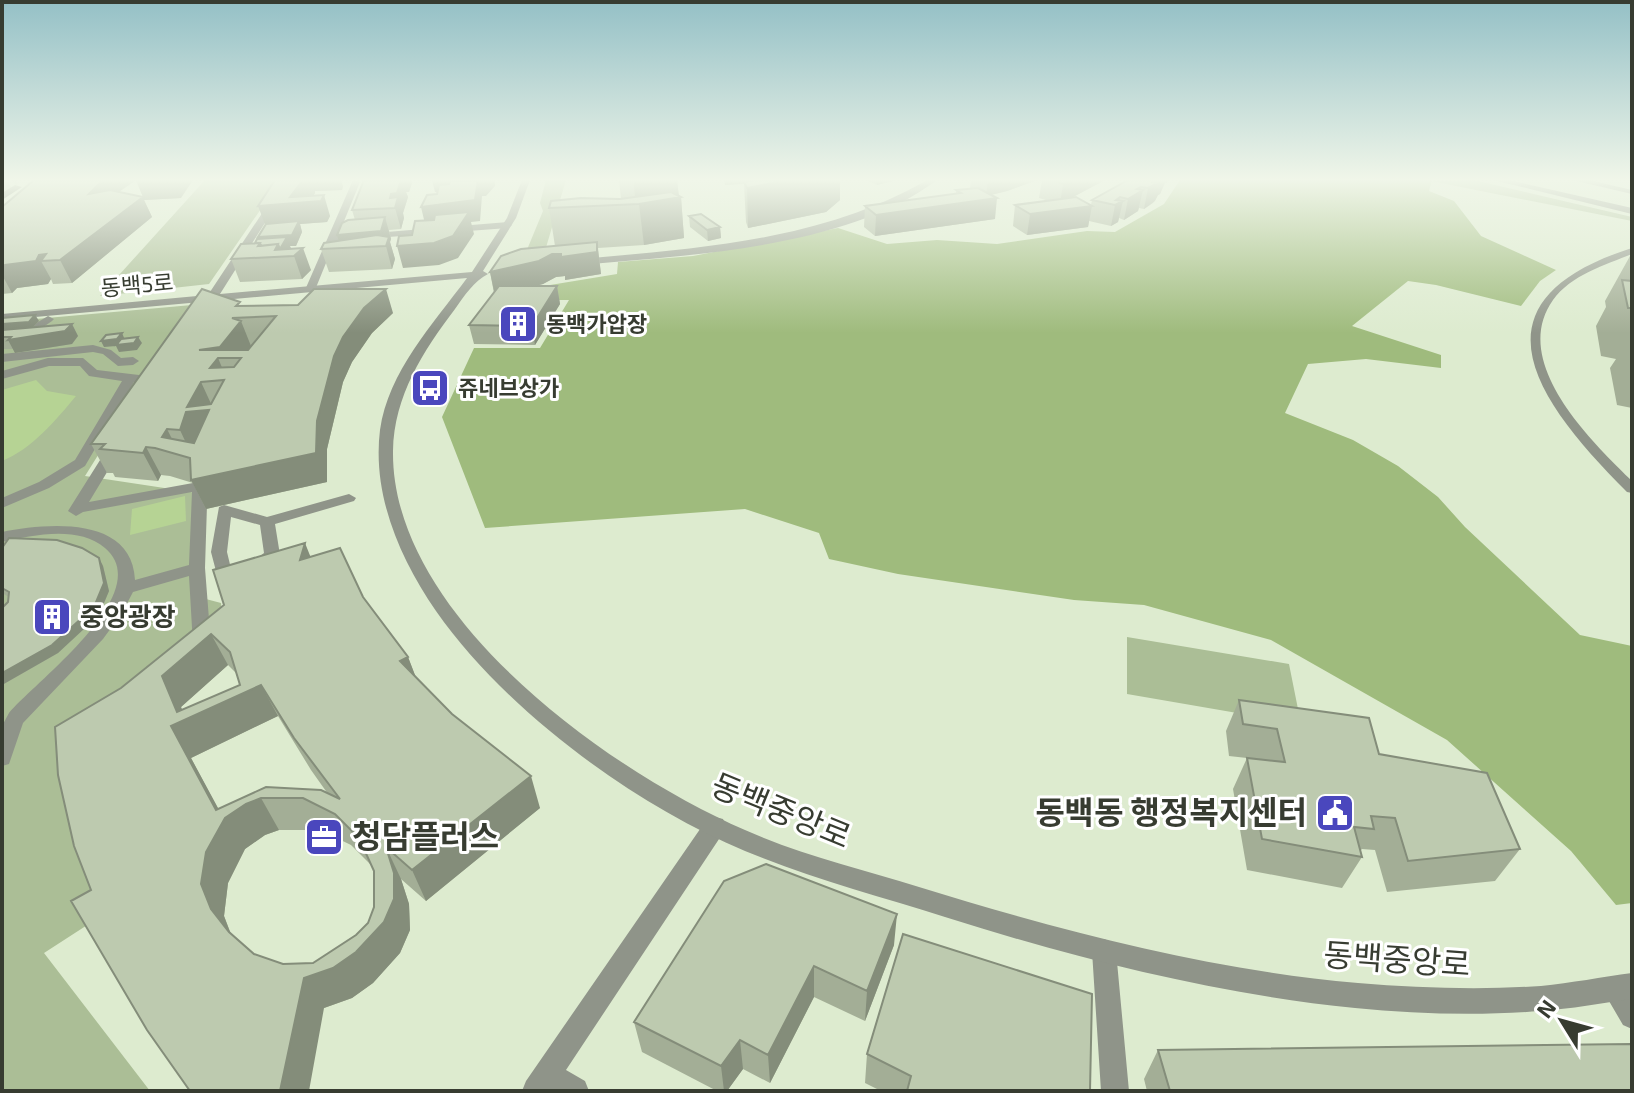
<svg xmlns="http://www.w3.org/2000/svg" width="1634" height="1093" font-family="'Exo 2','Noto Sans KR',sans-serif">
<rect width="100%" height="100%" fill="#ddebcf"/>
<path fill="#abbe96" d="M205 180H281L209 284 100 296Z
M546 180H566L542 261 524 257 543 211 540 203Z
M1474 180 1632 217V221L1431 181Z
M192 305 85 476 204 494 202 598 221 603 225 644 71 753 95 920 44 953 150 1091H2V322Z
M1127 637 1289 664 1301 724 1127 694Z"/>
<path fill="#9fbb7d" d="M1180 180H1432L1429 191 1454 201 1481 236 1556 270 1540 281 1521 306 1436 285 1408 281 1352 326 1441 355V368L1366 359 1308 364 1285 413 1353 440 1398 466 1438 497 1465 527 1580 635 1632 646V903L1616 905 1571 851 1447 740 1271 640 1144 605 1074 600 898 574 829 559 819 533 745 509 485 528 442 417 474 348H540L569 300H505L538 287 617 274 618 262 693 256 838 228 887 244 937 240 997 244 1087 231 1115 232 1164 204Z"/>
<path fill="#b6d394" d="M36 380 47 391 76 396C56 420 32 449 2 461V390Z
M185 496 186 521 130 535 132 509Z"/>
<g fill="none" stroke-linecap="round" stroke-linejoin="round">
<path stroke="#bcc8af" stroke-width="9" stroke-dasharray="9 5" stroke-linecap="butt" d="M2 190 15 180"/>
<path fill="#8f9489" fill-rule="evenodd" d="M48 316 54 319 52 321 36 332 2 344V337L28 328Z
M93 345 111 350 121 358 133 357 139 361 133 365 118 366 103 354 93 352 2 362V354Z
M48 358H83L97 370 139 375 145 379 143 382H134L85 466 49 488 2 508V498L39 482 75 460 122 381 89 376 80 366H49L2 379V371Z
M114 445 121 449 89 502 193 483 196 470H206L208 473 205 568 211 645 208 649H196L193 645 189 576 133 592 122 613 103 639 23 723 9 764 2 766V726L9 713C37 680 157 592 105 548 78 525 33 535 2 542V532C47 523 132 515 135 580L189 565 192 492 83 512 76 516 68 511 107 449Z
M349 494 356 498 354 501 275 524 280 555 278 559 234 594H222L211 552 219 507 224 505 267 517ZM231 517 260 525 264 553 233 577 227 552Z"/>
<path fill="#8f9489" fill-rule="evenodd" d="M353 180 360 182 338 236 508 222 512 225 508 228 335 241 315 290 306 292 305 290Z
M1572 180H1589L1632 190V194Z
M715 817 723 819 726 826 723 833 566 1070 585 1081 589 1091H522L526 1081 707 819Z
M1104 939 1113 943 1116 951 1129 1091H1101L1092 951 1095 943Z
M1615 976C1634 985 1632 1009 1632 1029L1623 1025 1602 989 1606 980Z"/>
<path fill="#8f9489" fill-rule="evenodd" d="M284 180H292L220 294 472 272 507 218 522 180H530L516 218 483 271 488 274C474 281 465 295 455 309 423 351 394 396 393 451 391 616 609 771 745 830 801 855 861 869 919 887 1062 931 1209 970 1358 983 1419 988 1480 990 1541 986 1571 983 1602 977 1632 973V999C1602 1003 1571 1009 1540 1011 1479 1016 1416 1014 1355 1008 1216 994 1078 959 945 917 878 896 810 878 745 851 633 804 506 711 436 611 400 559 372 495 380 430 388 372 433 324 467 278L2 320V314L208 295Z
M927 180H937C847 248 690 255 581 265L576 262 581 259C700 248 821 241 927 180Z
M1493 180H1509L1632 208V214Z
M1632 248V254C1605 265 1571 275 1553 300 1509 362 1591 441 1632 481V493L1627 492C1538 403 1462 302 1632 248Z"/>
<path fill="#666e5d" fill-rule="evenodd" d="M15 185 22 187 2 200V193Z"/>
</g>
<path fill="#a3ae96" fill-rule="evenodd" d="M136 180 181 198 144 200 152 217 72 283 53 284 51 279 48 284 17 288 12 293 2 294V207ZM136 180 143 197 119 192Z
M275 180 343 186 342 190 315 191V193L313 196 330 216 327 222 300 224 302 232 296 246H290V249L311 270 302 279 240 282 231 259 255 243 259 239 258 237 265 225Z
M364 180H411L412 183 409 192H406L408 197 403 213 404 218 401 229 389 230 391 239 390 242 395 259 392 269 329 272 321 249 339 240 355 220 352 210Z
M619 180H677L679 196 681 197 684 238 644 245 598 248 601 274 565 280V276L556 277 543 284 536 286H557L560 304 535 345 474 344 469 325 494 293 490 272 555 246 549 208 621 199Z
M724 180H840V200L826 212 748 228 746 222 744 184 725 185Z
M866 180H896L877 185Z
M971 180H1037L1007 191 991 195 995 219 875 236 864 227 865 206 956 194V190L970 189Z
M1042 180H1105L1073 197 1091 205 1092 200 1128 180H1168L1167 183H1165L1160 194 1158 195 1153 203 1144 209 1139 208 1138 211 1124 220 1119 218 1118 222 1111 226 1089 221 1088 227 1027 235 1013 226 1015 205 1049 201 1039 198Z
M689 216 720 227 721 238 708 241 690 227Z
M1630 256 1632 257V408L1617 405 1610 368 1616 359 1601 356 1596 326 1606 307 1605 301Z
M242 306 393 313 372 333 352 362 343 382 327 449V482L206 509 193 483 170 476 161 475 158 481 115 477 113 473H107L91 444Z
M35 315 39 321 33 327 72 324 78 336 72 344 15 353 13 349H2V318Z
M2 548 99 558 103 566 109 591 99 615 58 653 2 685V608L8 602 9 597 2 593Z
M310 557 363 597 408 657 416 678 540 808 426 901 401 879 409 904 410 930 400 953 373 983 352 998 324 1008 91 890 121 688ZM228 665 236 673 240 685 182 710 181 707ZM278 716 311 770 328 794 266 787 218 809 191 758ZM279 830H320L351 845 373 867 374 871V907L368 923 356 935 313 963 283 964 254 954 231 934 224 916 228 883 245 849 265 835Z
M1239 700 1379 754 1520 849 1495 881 1387 892 1375 850 1362 849 1360 851 1362 857 1342 888 1247 870 1233 789 1247 758 1229 756 1226 731Z
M724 881 894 945 865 1021 814 997 770 1083 743 1069 727 1091H717L642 1052 634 1022Z
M1158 1050 1632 1091H1147L1144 1079Z
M867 1054 1090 1091H881L865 1083Z"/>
<path fill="#848d7a" d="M103 180H136L120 191 99 214 89 194Z
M136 180H193L181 198 144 200 152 217 72 283 60 260 143 197Z
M303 180H341L343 186 342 190 315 191V193L309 202 321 201 324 195 330 216 327 222 300 224 302 232 296 246H290L291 248 286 256 249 258 248 254 260 253 258 246 260 243 263 253 275 252 276 248 262 249 258 237 292 235 297 224 266 227 258 206 292 203 290 197Z
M397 180H411L412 183 409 192H406L408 197 403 213 404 218 401 229 395 208 390 198Z
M432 180H495V186L486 196H482L480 221 471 222 474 234 458 258 439 265 403 268 397 246 426 228 421 207 450 191 435 192Z
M633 180H677L679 198 681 197 684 238 644 245 639 204H636Z
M725 180H768L764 182 725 185Z
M789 180H840V200L826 212 748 228 747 188Z
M877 180H896L877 185Z
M988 180H1037L1007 191 986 196Z
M1071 180H1105L1060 204 1063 184Z
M1155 180H1166L1160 194 1158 195 1155 201 1144 209 1148 188Z
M1141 187 1140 192 1143 190 1138 211 1124 220 1128 199 1137 189Z
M1120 197 1119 203 1123 201 1118 222 1111 226 1116 200Z
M997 198 995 219 875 236 876 215Z
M1092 206 1088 227 1027 235 1030 214Z
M385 217 391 239 390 242 395 259 392 269 386 246 341 248 337 235Z
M720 227 721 238 708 241 707 230Z
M597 242 601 274 565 280V276L556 277 543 284 495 296 490 272Z
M303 248 311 270 302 279 294 256Z
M46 254 41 261 51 279 48 284 17 288 12 293 2 275V268L5 265Z
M557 286 560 304 535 345 532 326Z
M386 289 393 313 372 333 352 362 343 382 327 449V482L206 509 191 480 317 421 334 356 343 337 364 308Z
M35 315 39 321 32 328 2 331V324Z
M241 321 251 346 241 359 218 358 229 384 224 380H216L199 350Z
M72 324 78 336 72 344 15 353 8 340Z
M122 333 125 340 138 337 142 343 137 350 119 352 116 346 104 347 101 341Z
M201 382 213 408 193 458 180 430 187 407Z
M167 429 180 455 162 437Z
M146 447 161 475 158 481 143 453Z
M305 543 317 573 300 560Z
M99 558 103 566 109 591 99 615 58 653 2 685V673Z
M211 634 228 665 181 707 186 719 261 685 278 716 191 758 224 819 246 804 261 798 279 830 265 835 245 849 228 883 224 916 233 940 211 909 201 884 206 852 216 810 171 726 177 712 162 676Z
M408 657 420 688 400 661Z
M531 776 540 808 426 901 412 870Z
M386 847 401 879 409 904 410 930 400 953 373 983 352 998 324 1008 309 1091H280L304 978 384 922Z
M897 914 894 945 865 1021 867 991Z
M814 966V997L770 1083 768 1055Z
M740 1040 743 1069 727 1091H724L721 1066Z"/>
<path fill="#bdcaaf" stroke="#848d7a" stroke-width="2" fill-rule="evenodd" d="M34 180H103L89 194 110 190 143 197 60 260 41 261 46 254 39 255 36 261 5 265 2 268V207Z
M275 180H303L290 197 324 195 321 201 258 206Z
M364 180H401L397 193 391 194 390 198 398 197 395 208 352 210Z
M478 180 475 200 421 207 427 195 437 194 439 185 449 184 450 181Z
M754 180H789L747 188 744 182Z
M1050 180H1071L1063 184Z
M1128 180H1160L1151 182 1158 183 1148 188 1141 187 1137 189 1143 190 1128 199 1120 197 1116 200 1123 201 1115 205 1092 200Z
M978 188 997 198 876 215 865 206 961 193 956 190Z
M671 192 681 197 639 204 549 208 551 201 581 198 620 199Z
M1076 197 1092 206 1030 214 1015 205Z
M469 212 453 236 434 243 397 246 399 236 412 235 415 221 434 220 435 215Z
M701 214 720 227 707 230 689 216Z
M385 217 381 231 337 235 342 223 348 220Z
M299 221 292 235 258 237 266 224Z
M377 235 389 237 386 246 321 249 324 243Z
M287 237 280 249 278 244 261 246 260 243H255L257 239Z
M597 242V252L561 257V254H552L539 261 490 272 501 256 521 249Z
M260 243 258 246 278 244 275 250 303 248 294 256 231 259 241 244Z
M1622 280 1632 281V308H1628Z
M499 286H557L532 326 469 325Z
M202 289 240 302 236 306 298 305 314 289H386L364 308 343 337 334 356 317 421 316 453 191 480 190 458 155 448 146 447 143 453 100 449 105 444H91ZM276 316 248 350H199L220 347 241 321 232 318ZM218 358H241L234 367 210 368ZM224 380 211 404 187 407 201 382ZM209 410 194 443 162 437 167 429 180 430 186 412Z
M35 315 29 322 2 324V318Z
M72 324 65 331 8 340 11 337H2V330Z
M122 333 117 339 101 341 106 335Z
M138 337 134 343 116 345 121 339Z
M9 538 57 540 82 548 99 558 104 583 94 607 52 645 2 673V608L8 602 9 592 2 588V548Z
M305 543 300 560 340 548 363 597 408 657 400 661 452 714 531 776 412 870 386 847 394 873V899L384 922 356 952 333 968 304 978 280 1091H190L147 1030 71 901 91 890 74 846 58 775 55 727 121 688 224 605 213 570ZM211 634 230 652 240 685 177 712 162 676ZM261 685 294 738 340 799 321 790 266 787 216 810 171 726ZM261 798H303L335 814 359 838 374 871V907L368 923 356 935 313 963 283 964 254 954 229 932 211 909 201 884 206 852 225 818 246 804Z
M1239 700 1369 718 1379 754 1487 773 1520 849 1408 861 1395 818 1371 816 1374 829 1354 827 1362 857 1262 839 1247 758 1285 762 1277 729 1243 724Z
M766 864 897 914 867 991 814 966 768 1055 740 1040 721 1066 634 1022 724 881Z
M903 934 1092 994 1090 1091H907L911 1076 867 1054Z
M1631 1044 1632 1046V1091H1170L1158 1050Z"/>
<linearGradient id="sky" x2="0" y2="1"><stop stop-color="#94c0c6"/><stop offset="0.54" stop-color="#f0f6e9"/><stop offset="1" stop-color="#f0f6e9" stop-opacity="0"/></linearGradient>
<rect width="1634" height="333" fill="url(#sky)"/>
<defs>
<symbol id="building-square" viewBox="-11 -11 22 22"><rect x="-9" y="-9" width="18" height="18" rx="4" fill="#4a47bd" stroke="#fff"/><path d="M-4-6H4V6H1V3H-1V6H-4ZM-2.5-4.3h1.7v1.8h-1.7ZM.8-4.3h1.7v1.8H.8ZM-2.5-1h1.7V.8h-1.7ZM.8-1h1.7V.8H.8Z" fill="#fff"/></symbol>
<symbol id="bus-square" viewBox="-11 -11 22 22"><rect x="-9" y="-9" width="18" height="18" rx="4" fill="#4a47bd" stroke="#fff"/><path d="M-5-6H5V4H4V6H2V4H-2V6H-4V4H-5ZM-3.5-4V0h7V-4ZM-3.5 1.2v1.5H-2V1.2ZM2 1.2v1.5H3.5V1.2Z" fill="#fff"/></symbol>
<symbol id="civic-square" viewBox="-11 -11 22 22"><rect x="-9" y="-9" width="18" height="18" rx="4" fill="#4a47bd" stroke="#fff"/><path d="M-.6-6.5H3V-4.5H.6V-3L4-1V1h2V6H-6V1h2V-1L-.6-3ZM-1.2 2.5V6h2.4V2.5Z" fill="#fff"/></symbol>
<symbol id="office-square" viewBox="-11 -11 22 22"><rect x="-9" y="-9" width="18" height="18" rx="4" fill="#4a47bd" stroke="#fff"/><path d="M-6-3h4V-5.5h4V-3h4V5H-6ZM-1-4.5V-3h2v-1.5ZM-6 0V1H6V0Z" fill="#fff"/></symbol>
</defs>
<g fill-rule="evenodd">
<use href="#building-square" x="496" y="302" width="44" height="44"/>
<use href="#bus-square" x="408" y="366" width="44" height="44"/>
<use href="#building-square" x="30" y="595" width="44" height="44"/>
<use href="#civic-square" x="1313" y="791" width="44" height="44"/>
<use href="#office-square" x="302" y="815" width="44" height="44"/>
</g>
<g text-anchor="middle" stroke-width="6" stroke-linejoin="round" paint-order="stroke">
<g font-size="22" fill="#373c31" stroke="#fff">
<text transform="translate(137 285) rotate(-5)" y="8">동백5로</text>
</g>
<g font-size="22" font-weight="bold" fill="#373c31" stroke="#fff" text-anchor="start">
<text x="546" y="332">동백가압장</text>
<text x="458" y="396">쥬네브상가</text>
</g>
<g font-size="26" font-weight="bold" fill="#373c31" stroke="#fff" text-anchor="start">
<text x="80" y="626">중앙광장</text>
</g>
<g font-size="32" fill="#373c31" stroke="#fff">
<text transform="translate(781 811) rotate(22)" y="11">동백중앙로</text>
<text transform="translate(1397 960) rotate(4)" y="11">동백중앙로</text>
</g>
<g font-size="32" font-weight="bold" fill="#373c31" stroke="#fff" text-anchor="end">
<text x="1307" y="824">동백동 행정복지센터</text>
<text x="352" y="848" text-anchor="start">청담플러스</text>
</g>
</g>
<rect width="1634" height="1093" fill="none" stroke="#373c31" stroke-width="8"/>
<g transform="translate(1562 1021) rotate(307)" stroke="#ffffff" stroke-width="6" paint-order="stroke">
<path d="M0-6L14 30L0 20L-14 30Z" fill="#373c31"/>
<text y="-12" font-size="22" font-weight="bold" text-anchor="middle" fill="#373c31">N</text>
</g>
</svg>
